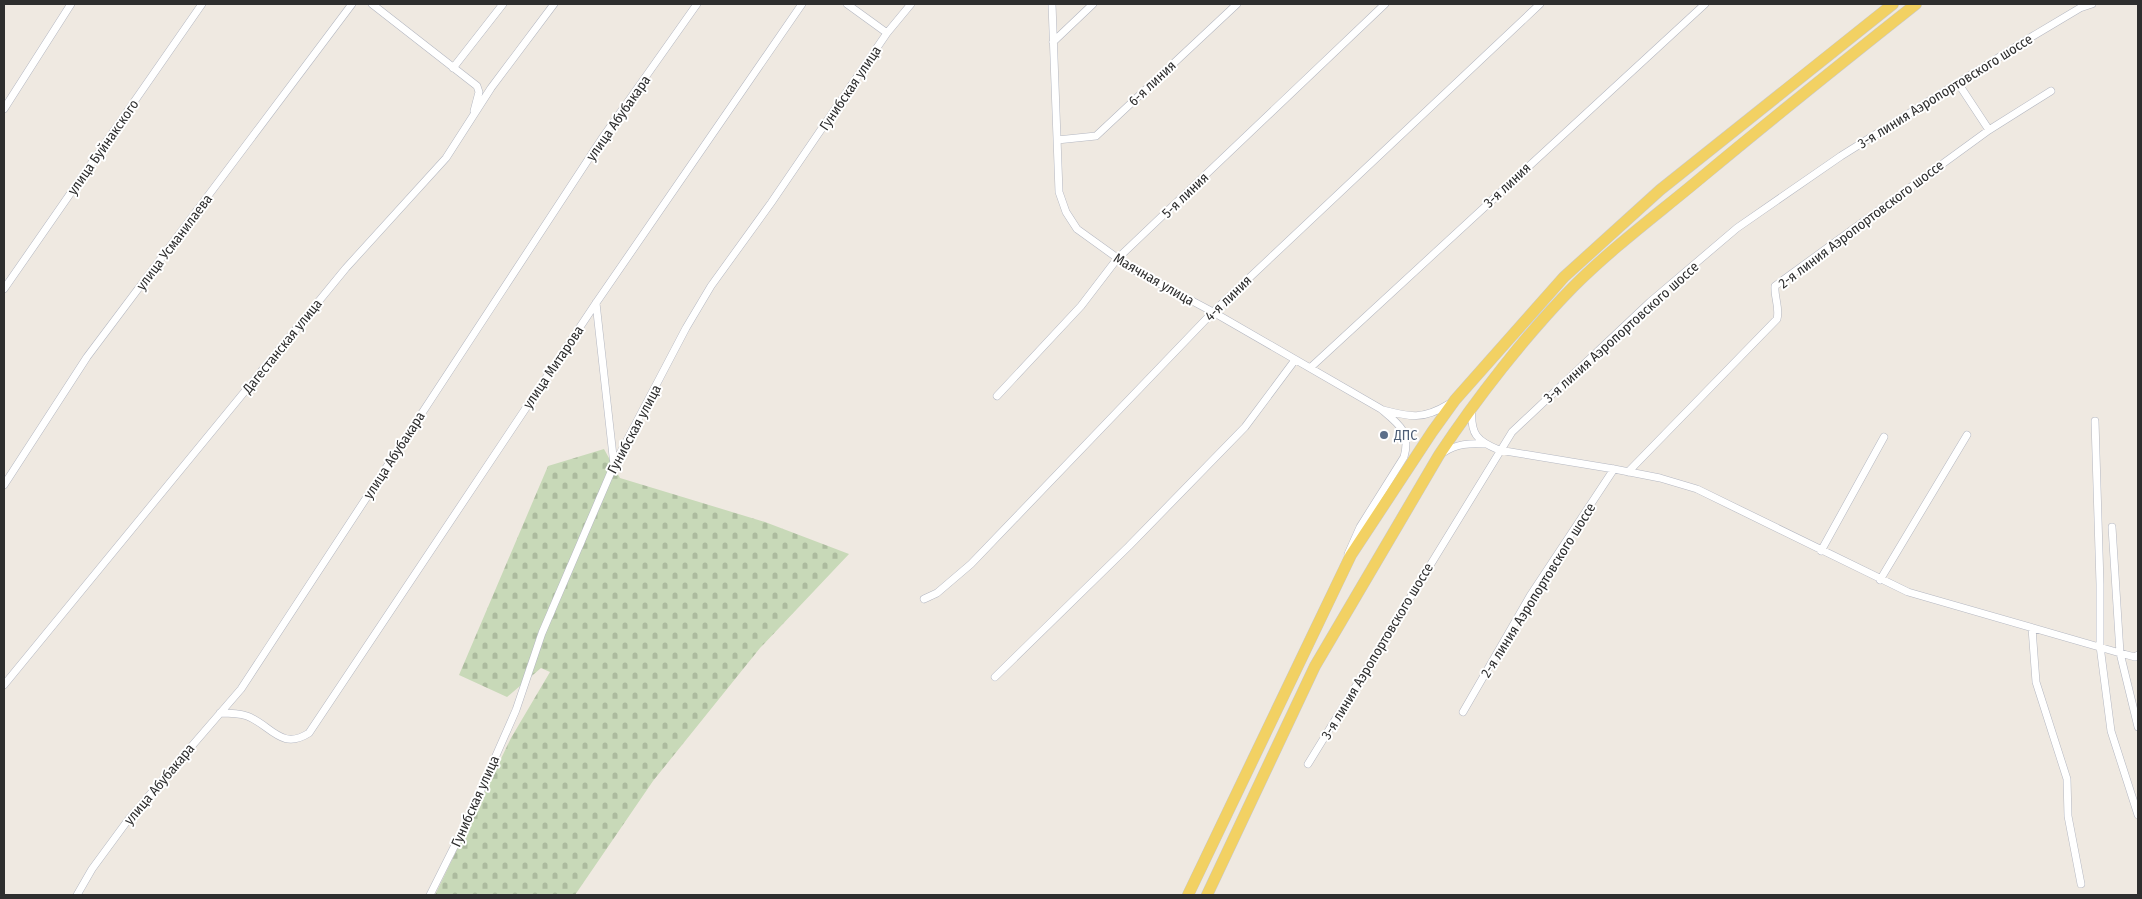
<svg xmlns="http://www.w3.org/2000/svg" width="2142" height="899" font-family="'Fira Sans Condensed',sans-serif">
<defs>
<pattern id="cemetery-stones" width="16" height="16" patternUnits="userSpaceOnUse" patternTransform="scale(1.25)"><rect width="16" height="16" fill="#c8d9b8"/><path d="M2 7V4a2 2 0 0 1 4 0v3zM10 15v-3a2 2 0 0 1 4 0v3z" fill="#acbb9e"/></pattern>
</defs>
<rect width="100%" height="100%" fill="#efe9e1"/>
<path fill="url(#cemetery-stones)" d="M604 449 620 478 765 522 849 554 760 648 653 781 575 895H435L511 738 550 672 541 668 507 697 459 675 548 466Z"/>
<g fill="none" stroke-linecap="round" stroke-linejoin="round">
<defs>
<path id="street" d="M372 4 477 86 479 92 474 111
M847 4 887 33
M1052 4 1059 192 1066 212 1077 229 1134 270 1213 312 1381 409C1399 424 1411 432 1404 457L1360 527 1348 554
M1053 42 1093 4
M453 68 503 4
M1958 83 1989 130
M4 109 71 4
M1057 140 1096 136 1237 4
M4 289 202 4
M596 303 614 465
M1310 368 1705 4
M997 396 1081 306 1117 259 1385 4
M1472 409C1470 434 1477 441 1499 450L1614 469 1660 478 1697 489 1908 592 2120 653 2135 657 2138 655
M1383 410C1410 417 1423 420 1449 404
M2095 421 2100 584V646L2111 731 2138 815
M1444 452C1457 444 1469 443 1484 444
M1628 472 1777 319C1780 308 1774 297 1775 286L1989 130 2051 91
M4 485 87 357 352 4
M2112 527 2120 653 2138 727
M1821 551 1884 437
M1880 580 1967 435
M924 599 937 593 971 564 1213 312 1540 4
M2032 628 2036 682 2067 779 2068 816 2081 884
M995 677 1129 546 1245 427 1295 360
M4 685 346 268 446 158 491 88 554 4
M1463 712 1530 596 1614 469
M220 713C229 713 238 713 247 716 271 725 281 751 309 733L596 303 802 4
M1308 764 1512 432 1650 302 1737 228 1841 156 2033 36 2080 8 2092 4
M77 895 92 869 128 820 241 689 603 137 697 4
M430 895 469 817 516 710 542 633 614 465 686 328 711 286 771 203 887 33 911 4"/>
<path id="primary" d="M1188 895 1351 555 1432 432 1455 400 1564 277 1660 190 1893 4
M1207 895 1315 666 1439 455C1476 399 1525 336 1573 287 1613 247 1659 213 1702 177 1773 118 1844 61 1916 4"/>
</defs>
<use href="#street" stroke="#b4b7c1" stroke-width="8"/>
<use href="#primary" stroke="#c9c9c9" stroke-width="12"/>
<use href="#street" stroke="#fff" stroke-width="7"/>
<use href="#primary" stroke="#f2d163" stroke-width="11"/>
</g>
<circle fill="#5c6f8a" stroke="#fff" stroke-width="2" cx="1384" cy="435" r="5"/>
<g text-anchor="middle" stroke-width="4" stroke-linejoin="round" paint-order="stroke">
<g font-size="14" fill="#2e2e2e" stroke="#fff">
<text transform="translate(1152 83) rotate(-43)" y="5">6-я линия</text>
<text transform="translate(850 88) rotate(-56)" y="5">Гунибская улица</text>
<text transform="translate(1945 91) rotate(-32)" y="5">3-я линия Аэропортовского шоссе</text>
<text transform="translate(618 118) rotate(-55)" y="5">улица Абубакара</text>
<text transform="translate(103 147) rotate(-55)" y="5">улица Буйнакского</text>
<text transform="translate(1507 185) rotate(-43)" y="5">3-я линия</text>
<text transform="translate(1185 195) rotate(-44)" y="5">5-я линия</text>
<text transform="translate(1861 224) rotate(-37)" y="5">2-я линия Аэропортовского шоссе</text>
<text transform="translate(174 242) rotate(-53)" y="5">улица Усманилаева</text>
<text transform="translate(1154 279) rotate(30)" y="5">Маячная улица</text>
<text transform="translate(1228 298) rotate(-44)" y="5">4-я линия</text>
<text transform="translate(1621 332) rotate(-42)" y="5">3-я линия Аэропортовского шоссе</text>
<text transform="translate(282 346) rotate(-51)" y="5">Дагестанская улица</text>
<text transform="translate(553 367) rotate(-56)" y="5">улица Митарова</text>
<text transform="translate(634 429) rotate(-62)" y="5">Гунибская улица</text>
<text transform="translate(394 455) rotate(-57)" y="5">улица Абубакара</text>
<text transform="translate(1538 590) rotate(-58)" y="5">2-я линия Аэропортовского шоссе</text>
<text transform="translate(1377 651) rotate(-59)" y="5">3-я линия Аэропортовского шоссе</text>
<text transform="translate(159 784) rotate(-50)" y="5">улица Абубакара</text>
<text transform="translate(475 801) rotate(-66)" y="5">Гунибская улица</text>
</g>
<g font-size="14" fill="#4e5e75" stroke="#fff" text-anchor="start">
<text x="1394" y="440">ДПС</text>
</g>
</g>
<rect width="2142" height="899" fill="none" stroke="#2e2e2e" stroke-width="10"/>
</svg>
